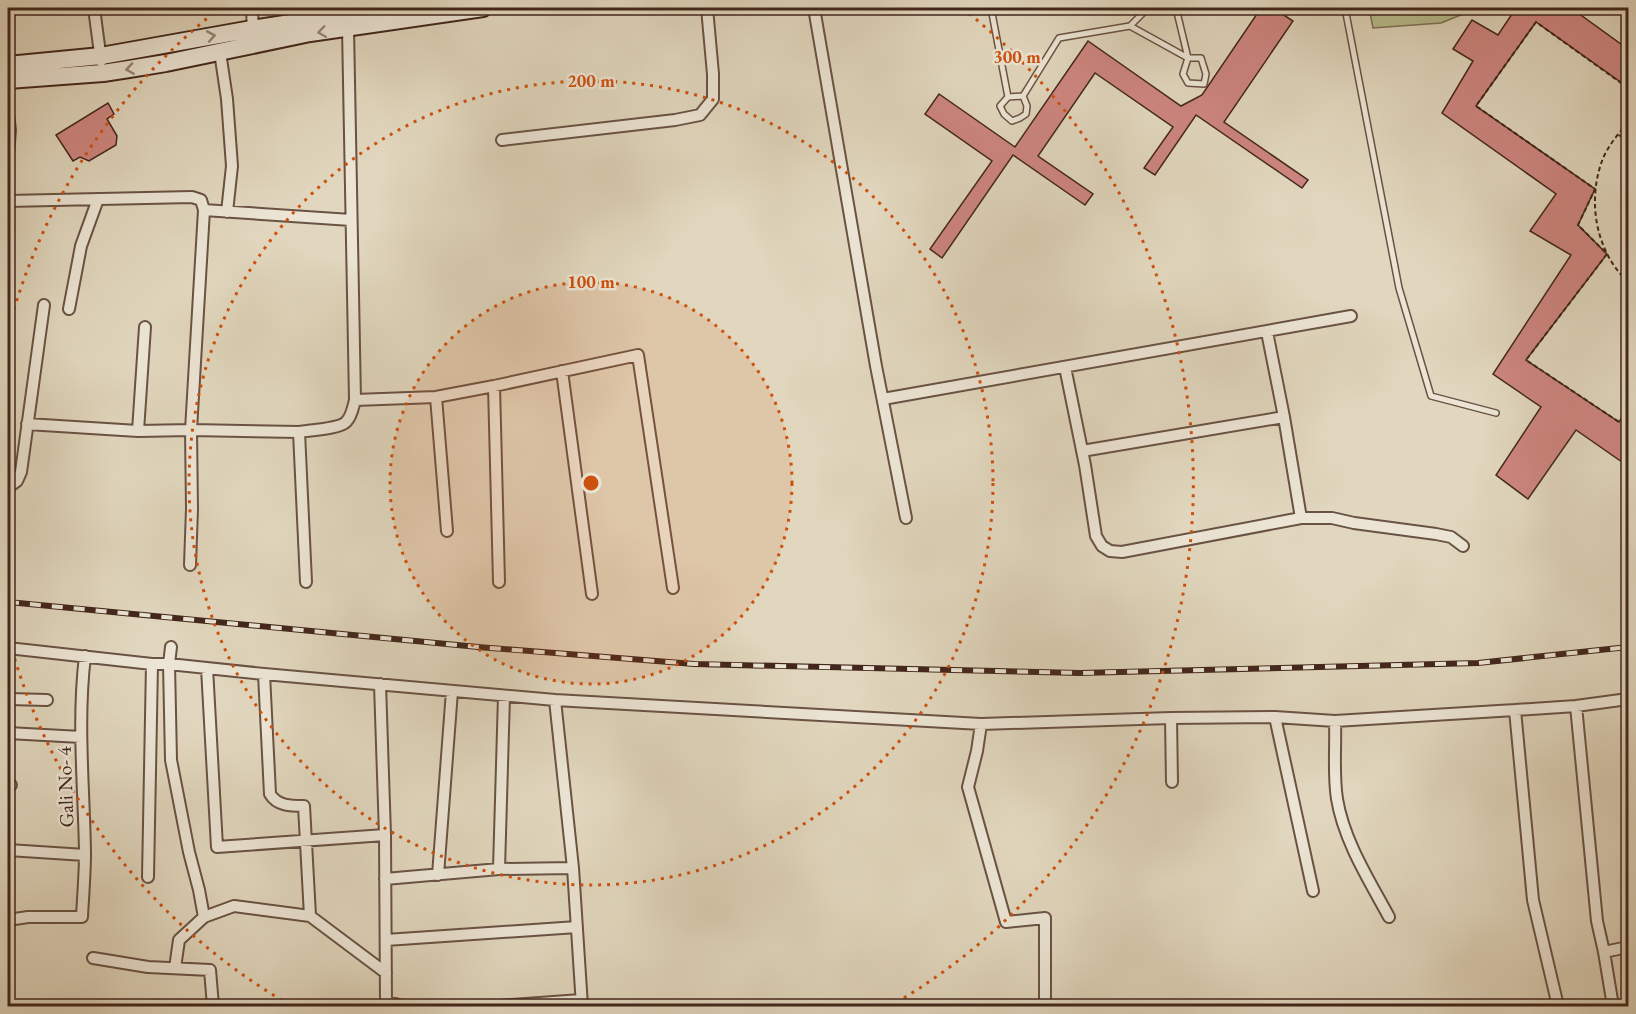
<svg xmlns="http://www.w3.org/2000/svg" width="1636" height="1014" font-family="'EB Garamond',serif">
<rect width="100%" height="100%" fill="#e1d7be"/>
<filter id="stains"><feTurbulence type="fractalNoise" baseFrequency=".00333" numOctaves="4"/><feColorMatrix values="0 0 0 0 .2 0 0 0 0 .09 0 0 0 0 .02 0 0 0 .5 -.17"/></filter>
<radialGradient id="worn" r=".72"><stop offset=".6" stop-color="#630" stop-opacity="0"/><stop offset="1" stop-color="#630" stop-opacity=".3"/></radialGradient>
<path fill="#b8bd8e" stroke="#7d7255" stroke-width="1.5" d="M1369 8H1478L1441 23 1373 28Z"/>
<path fill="#ce8680" stroke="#42261c" stroke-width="1.5" d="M1261 8H1273L1293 21 1224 122 1308 180 1302 188 1196 115 1155 175 1144 168 1173 127 1095 73 1038 156 1093 194 1085 205 1013 155 942 258 930 249 992 161 925 114 939 94 1015 147 1088 41 1181 106 1202 95Z
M1516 8H1571L1629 50V88L1536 22 1476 106 1595 189 1578 225 1607 254 1526 360 1619 422 1629 408V452L1622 462 1576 430 1528 499 1496 475 1541 407 1493 374 1571 255 1530 231 1556 194 1442 113 1473 61 1453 49 1472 20 1498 35Z
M108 103 114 114 107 119 117 136 116 145 89 161 80 157 73 161 56 135Z"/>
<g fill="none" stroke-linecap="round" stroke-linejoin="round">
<defs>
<path id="service" d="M991 8 1008 97
M1345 8 1399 288 1431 396 1496 413
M1130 26 1188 58 1183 74 1188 83 1204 84 1206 74 1201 58H1188L1176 8
M1023 96 1059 38 1130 26 1148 8
M1023 96 1027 106 1026 114 1020 118 1012 121 1004 114 1000 106 1008 97Z"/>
<path id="minor" d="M94 8 101 61
M252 8 253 33
M814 8 876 366 906 518
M348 28 355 400
M220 52 227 99 232 166 227 212
M8 113 10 130 8 156
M502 140 675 120 700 115 713 99V74L707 8
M8 201 192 197 201 200 204 210 191 430 192 509 190 565
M204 210 351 220
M69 309 81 246 98 199
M1267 332 1284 417 1301 518H1332L1354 523 1436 534 1451 537 1463 546
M1065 367 1085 465 1096 536 1102 546 1110 551 1122 552 1301 518
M562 371 592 594
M494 386 499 582
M436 397 447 531
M883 399 1351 316
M27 424 138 431 191 430 299 432 306 582
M138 431 145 327
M299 432C310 430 339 429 346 422 352 416 353 407 355 400L436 397 494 386 638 355 673 588
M1082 451 1284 417
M8 486H10L17 481 21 472 44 305
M171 647 169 664 171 760 189 852 199 890 204 917
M8 648 152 664H169L264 674 555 700
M207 668 217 847 385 835
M264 674 270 794C277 806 291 806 304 806L310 916
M380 684 385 835 386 1006
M8 699 47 700
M1576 706 1597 921 1604 952 1613 1006
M1515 710 1533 900 1558 1006
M1275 717 1313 891
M1171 718 1172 782
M1335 721C1336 746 1333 774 1337 799 1344 841 1369 880 1389 917
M981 724 977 751 968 787 1006 922 1045 918V1006
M8 733 81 737
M8 785H11
M8 850 85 855
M499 869 504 696
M438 875 452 691
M148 877 152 664
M385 879 499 869 573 868
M8 920 28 917H82C83 896 85 874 85 853 84 787 77 722 85 656
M386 940 577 927
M1604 952 1628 947
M93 958 148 967 210 970 213 1006
M175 968 179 940 204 917 234 906 310 916 386 973
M386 1002 404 1006
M498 1006 581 1000
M582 1006 573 868 555 700 981 724 1171 718 1275 717 1335 721 1515 710 1576 706 1628 699"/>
<path id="secondary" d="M8 65 101 56 252 29 388 8
M8 80 103 73 129 69 166 63 310 33 483 8"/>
</defs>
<use href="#service" stroke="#6a5244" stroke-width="8"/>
<use href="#minor" stroke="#6a5244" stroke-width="14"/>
<use href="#secondary" stroke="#42261c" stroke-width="20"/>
<path stroke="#42261c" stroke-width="2" stroke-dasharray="4.5 3" stroke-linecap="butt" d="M1628 88 1536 22 1476 106 1595 189 1578 225 1607 254 1526 360 1619 422 1628 408
M1628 123C1618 134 1607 147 1602 161 1587 202 1596 252 1628 282
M1619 135 1628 142"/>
<use href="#service" stroke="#ece5d5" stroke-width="5"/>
<use href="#minor" stroke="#ece5d5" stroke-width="10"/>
<use href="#secondary" stroke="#ece5d5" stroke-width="16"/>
<defs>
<path id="rail" d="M8 602 478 647 694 664 1080 673 1478 663 1628 647"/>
</defs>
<use href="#rail" stroke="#42261c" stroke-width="6"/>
<use href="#rail" stroke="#ece5d5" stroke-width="4" stroke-dasharray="11" stroke-linecap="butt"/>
</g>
<defs><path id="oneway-chevron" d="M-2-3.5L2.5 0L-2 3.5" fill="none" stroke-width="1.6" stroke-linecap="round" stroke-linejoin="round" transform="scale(1.5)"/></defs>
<g stroke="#978678">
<use href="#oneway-chevron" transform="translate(322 32) rotate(172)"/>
<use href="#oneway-chevron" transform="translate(211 36) rotate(-10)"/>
<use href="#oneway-chevron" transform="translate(130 69) rotate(171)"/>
</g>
<circle cx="591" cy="483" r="201" fill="#cf510e" fill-opacity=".12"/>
<g fill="none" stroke="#cf510e" stroke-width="3" stroke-dasharray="3 6">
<circle cx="591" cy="483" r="201"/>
<circle cx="591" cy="483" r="402"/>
<path d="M290 1005A603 603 0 0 1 9 639M9 327A603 603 0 0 1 220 8M962 8A603 603 0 0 1 892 1005"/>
</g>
<g text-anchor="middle" stroke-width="5" stroke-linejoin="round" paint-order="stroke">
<g font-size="20" fill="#42261c" stroke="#ece5d5">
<text transform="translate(65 787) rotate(-92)" y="7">Gali No- 4</text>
</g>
</g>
<circle cx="591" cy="483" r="9" fill="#cf510e" stroke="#ece5d5" stroke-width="3"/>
<g font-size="18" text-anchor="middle" font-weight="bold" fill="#cf510e" stroke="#ece5d5" stroke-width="5" stroke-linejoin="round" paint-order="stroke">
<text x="1017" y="63">300 m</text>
<text x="591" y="87">200 m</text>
<text x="591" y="288">100 m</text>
</g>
<rect width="1636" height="1014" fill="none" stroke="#e1d7be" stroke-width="30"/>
<rect x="9" y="9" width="1618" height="996" fill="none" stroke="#42261c" stroke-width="3"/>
<rect x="15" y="15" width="1606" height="984" fill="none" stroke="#42261c" stroke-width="1.5"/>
<rect width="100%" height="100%" filter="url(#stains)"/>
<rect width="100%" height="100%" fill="url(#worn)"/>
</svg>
